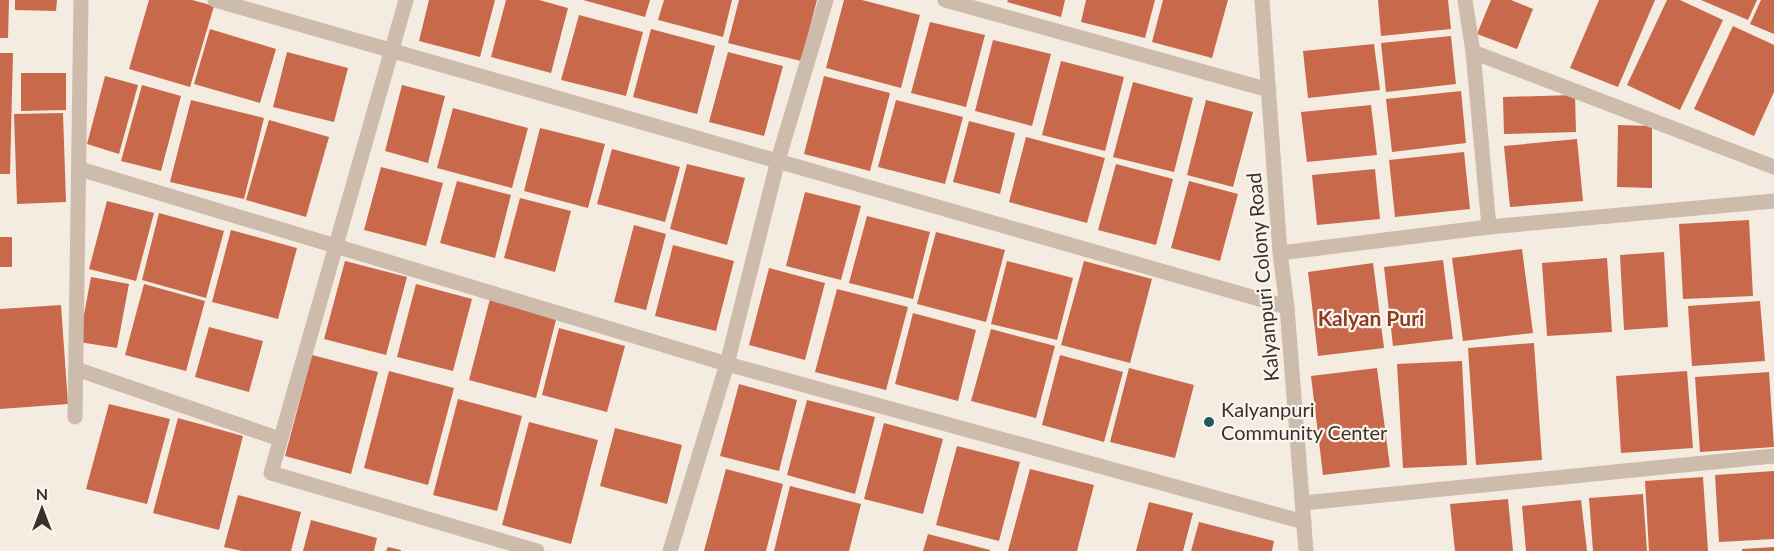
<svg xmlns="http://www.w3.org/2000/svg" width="1774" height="551" font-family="Lato,sans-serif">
<rect width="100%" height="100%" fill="#f4ebe1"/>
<path fill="#c8694b" d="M0 0H9L8 38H0Z
M15 0H57L56 11 15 10Z
M149 0H192L214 6 190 87 129 69Z
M429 0H495L480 57 419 41Z
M506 0H539L568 8 551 73 491 57Z
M583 0H650L645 17Z
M664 0H732L723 37 658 20Z
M739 0H817L801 61 728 43Z
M844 0H862L920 15 901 88 826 68Z
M1008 0H1065L1061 17 1007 2Z
M1086 0H1155L1145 38 1081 22Z
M1163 0H1228L1212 58 1152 42Z
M1378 0H1448L1451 29 1381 36Z
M1491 0H1511L1533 9 1517 49 1477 34Z
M1599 0H1655L1618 87 1570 68Z
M1667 0H1680L1723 20 1680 110 1627 85Z
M1701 0H1757L1748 20Z
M1761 0H1774V34L1750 24Z
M579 15 643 32 626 96 561 80Z
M930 22 985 35 966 107 911 93Z
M1733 26 1774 45V92L1754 136 1694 109Z
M210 29 276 49 260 103 194 84Z
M651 29 715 46 697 114 633 97Z
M1451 36 1456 84 1386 92 1381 43Z
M993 40 1051 54 1032 126 975 111Z
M1374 44 1380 90 1308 98 1303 51Z
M287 52 348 68 334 122 273 107Z
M728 52 783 66 764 136 709 122Z
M0 53H13L10 174H0Z
M1061 61 1124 77 1105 151 1042 135Z
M21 73H66V110L21 111Z
M105 76 138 85 119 154 87 144Z
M824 76 890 93 870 171 804 154Z
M1133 82 1193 98 1174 172 1113 157Z
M142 85 181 96 161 171 121 161Z
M402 85 445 96 428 163 385 151Z
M1461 91 1466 143 1392 152 1386 99Z
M1575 95 1576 132 1504 134 1503 97Z
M191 100 264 118 244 199 170 182Z
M896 100 963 117 945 184 878 167Z
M1206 100 1253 112 1233 187 1187 175Z
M1371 105 1377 155 1307 162 1301 112Z
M453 108 528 128 512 188 437 168Z
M63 113 66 202 17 204 14 114Z
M269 120 329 137 306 217 246 200Z
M969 121 1015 133 1000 194 953 182Z
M1618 125 1652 126V188L1617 187Z
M540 128 605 144 588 208 524 191Z
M1026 137 1105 158 1087 223 1009 202Z
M1577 139 1583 201 1510 207 1504 146Z
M612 149 680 167 665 222 597 204Z
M1464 152 1470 209 1395 217 1389 160Z
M687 164 745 178 727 245 670 229Z
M1116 164 1173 179 1156 245 1098 230Z
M381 167 443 183 426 246 364 230Z
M1375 169 1380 219 1317 225 1312 175Z
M457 181 511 195 495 258 440 243Z
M1189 181 1238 194 1220 261 1171 248Z
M805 192 861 206 841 280 786 266Z
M520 198 571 211 555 272 504 258Z
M107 201 154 213 136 281 89 269Z
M159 213 224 231 206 298 142 280Z
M867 216 930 232 913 299 849 283Z
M1749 220 1753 296 1683 299 1679 224Z
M634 225 666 234 646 310 614 302Z
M231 230 297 248 278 319 212 302Z
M936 232 1005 250 986 322 917 304Z
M0 237H12V267H0Z
M673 245 734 261 716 331 655 316Z
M1522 249 1533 333 1463 341 1452 258Z
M1664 252 1668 327 1624 330 1620 255Z
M1607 258 1612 332 1547 336 1542 263Z
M1443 260 1453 339 1393 346 1384 267Z
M345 261 407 277 386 355 324 339Z
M1007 261 1073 278 1057 340 991 324Z
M1084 261 1152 279 1130 363 1061 345Z
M1373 263 1384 348 1318 356 1308 272Z
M769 268 825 283 805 360 749 345Z
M91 277 129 284 117 348 79 342Z
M144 284 205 301 186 371 125 355Z
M416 284 472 299 453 371 397 357Z
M837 289 908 307 886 390 815 372Z
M490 299 557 316 536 398 469 380Z
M1760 301 1765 361 1692 366 1688 306Z
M61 305 68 404 0 409V309Z
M913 313 976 330 958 401 895 384Z
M209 327 263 341 249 392 195 377Z
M559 328 625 346 607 412 542 395Z
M991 329 1055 346 1036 418 971 401Z
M1534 343 1542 460 1476 465 1468 348Z
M312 355 378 372 351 474 285 456Z
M1060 355 1123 372 1104 442 1042 425Z
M1462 361 1467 465 1403 468 1397 364Z
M1129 368 1194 385 1175 458 1110 442Z
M1377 368 1390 467 1323 475 1311 376Z
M389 371 454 388 428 485 364 468Z
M1687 371 1693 448 1621 453 1616 376Z
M1769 372 1774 447 1700 452 1695 377Z
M739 384 797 400 779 471 720 456Z
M458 399 522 416 497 511 433 495Z
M807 400 875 417 855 494 787 475Z
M109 404 170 419 147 504 86 489Z
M178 418 243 436 219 530 153 513Z
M529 422 598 440 571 544 502 525Z
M884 423 943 439 923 514 864 499Z
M615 428 682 445 667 504 600 486Z
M957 446 1020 462 999 541 936 525Z
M726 469 783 484 766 551H704Z
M1030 469 1094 485 1077 551H1008Z
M1774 471V539L1719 542 1715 475Z
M1703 477 1708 551H1649L1645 481Z
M790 486 861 504 849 551H774Z
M1643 494 1647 551H1593L1589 498Z
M238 495 301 512 291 551H242L224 547Z
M1508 499 1513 551H1455L1450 504Z
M1581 500 1587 551H1526L1522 506Z
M1149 502 1193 513 1183 551H1136Z
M311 520 377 538 374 551H303Z
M1199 522 1274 541 1272 551H1191Z
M928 534 990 550V551H923Z
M388 547 401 550V551H386Z
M1774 547V551H1742V549Z"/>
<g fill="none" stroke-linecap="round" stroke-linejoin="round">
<path stroke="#cdbbac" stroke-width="15" d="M215 0 1287 307
M406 0 271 473 537 551
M945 0 1269 90
M1262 0 1280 253 1287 307 1306 551
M1465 0 1473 52 1489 227
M1473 52 1774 167
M80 169 727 364 1304 522
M1280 253 1489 227 1774 201
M76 369 280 439
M75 417 81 0
M1303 503 1774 456
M670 551 727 364 778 160 826 0"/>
</g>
<circle fill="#1f5a5e" stroke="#fbf5ee" stroke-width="2" cx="1209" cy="422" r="6"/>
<g text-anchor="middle" stroke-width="4.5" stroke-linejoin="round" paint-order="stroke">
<g font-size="20" fill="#3b302b" stroke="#fbf5ee">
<text transform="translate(1263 277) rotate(-95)" y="7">Kalyanpuri Colony Road</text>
</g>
<g font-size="20" fill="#3b302b" stroke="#fbf5ee" text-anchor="start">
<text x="1221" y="417">Kalyanpuri<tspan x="1221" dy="23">Community Center</tspan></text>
</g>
<g font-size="21" font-weight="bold" fill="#8c3b22" stroke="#fbf5ee">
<text x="1371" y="326">Kalyan Puri</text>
</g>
</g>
<g transform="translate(42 509)" stroke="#fbf5ee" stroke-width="4.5" paint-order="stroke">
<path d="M0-4.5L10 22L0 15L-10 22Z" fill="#3b302b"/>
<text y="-9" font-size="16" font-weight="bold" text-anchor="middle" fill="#3b302b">N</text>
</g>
</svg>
